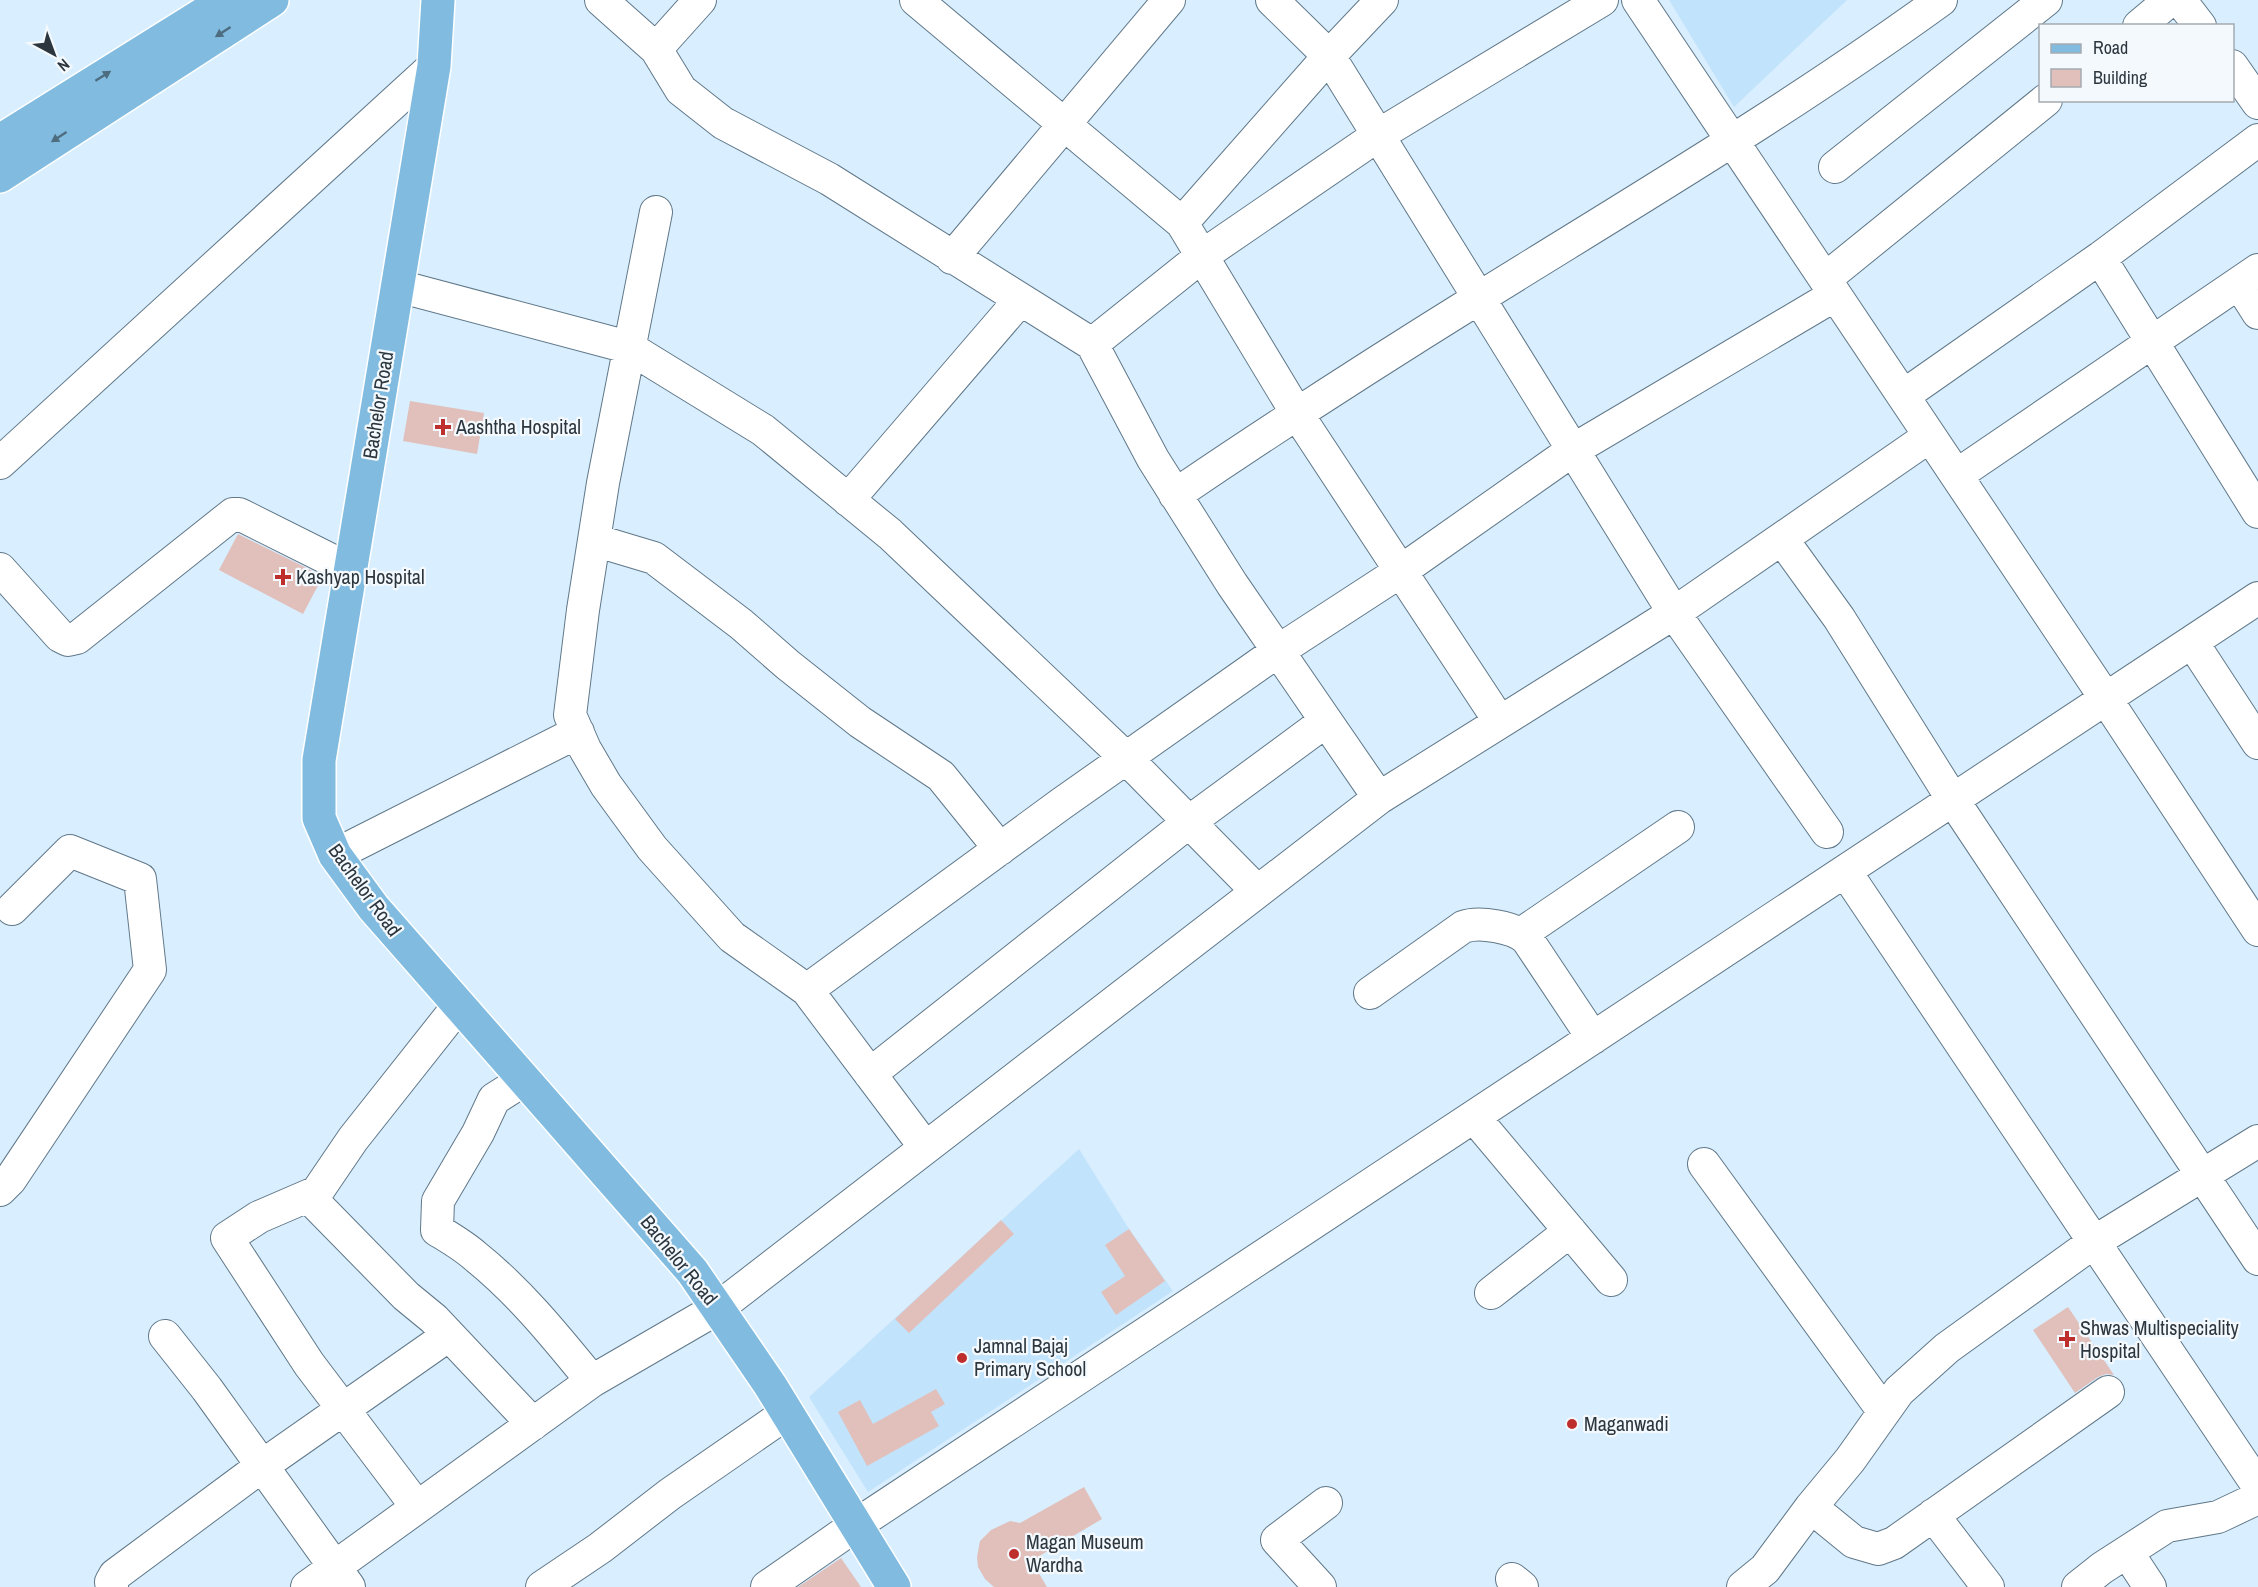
<svg xmlns="http://www.w3.org/2000/svg" width="2258" height="1587" font-family="'Archivo Narrow',sans-serif">
<rect width="100%" height="100%" fill="#d9eefe"/>
<path fill="#c2e3fc" d="M1669 0H1847L1734 107Z
M1079 1149 1129 1229 1173 1291 868 1492 809 1397Z"/>
<path fill="#e1c0bc" d="M410 401 484 413 477 454 403 441Z
M238 534 323 576 303 614 219 570Z
M1001 1220 1014 1234 909 1333 895 1319Z
M1129 1229 1165 1281 1116 1315 1101 1292 1125 1276 1105 1245Z
M2068 1307 2114 1375 2106 1374 2098 1377 2075 1393 2033 1330Z
M936 1389 945 1404 931 1412 939 1426 867 1466 838 1412 860 1400 873 1424Z
M1084 1487 1102 1519 1041 1555 1037 1570 1047 1587H994L985 1579 978 1567 977 1557 980 1541 991 1530 1010 1521 1020 1523Z
M841 1558 861 1587H798Z"/>
<g fill="none" stroke-linecap="round" stroke-linejoin="round">
<defs>
<path id="minor" d="M601 0 656 49 681 90 723 123 829 179 1092 344 1153 459 1232 584 1379 798
M916 0 1182 223 1296 412 1500 722
M1272 0 1329 56 1674 613 1827 832
M1638 0 2106 699 2258 930
M2180 0 2200 26
M2139 26 2170 0
M656 49 700 0
M2232 66 2258 103
M1835 167 2046 0
M656 212 603 483 583 610 570 715 585 749 606 785 652 848 732 937 807 990 925 1147
M1182 223 1329 56 1382 0
M952 258 1169 0
M2100 258 2258 512
M1825 279 2046 100
M2239 283 2258 313
M398 286 628 347 763 430 890 534 1126 758 1257 891
M1092 344 1202 256 1377 136 1602 0
M1903 396 2100 258 2258 140
M0 463 434 66
M1957 475 2258 270
M1175 495C1275 427 1376 362 1479 298 1635 201 1792 108 1941 0
M848 500 1020 300
M1782 539 1839 618 1953 800 2258 1259
M594 540 654 558 741 624 788 665 860 722 941 776 1000 849
M0 569 60 636 68 640 77 638 233 514H239L351 570
M2192 642 2258 743
M335 855 578 732
M1845 871 2258 1486
M1521 934 1678 827
M807 990 1061 804 1278 651 1401 571 1573 450 1835 295
M1370 993 1463 927C1479 921 1514 927 1527 939L1593 1038
M870 1074 1189 822 1326 721
M524 1080 494 1099 478 1133 438 1201 437 1230C450 1238 464 1246 475 1256 520 1292 556 1337 592 1381
M1474 1117 1611 1280
M1704 1164 1884 1412
M0 1190 10 1180 150 970 140 879 70 851 12 909
M308 1196 406 1296 434 1319 533 1424
M1491 1293 1570 1231
M165 1336 207 1389 349 1587
M417 1507 309 1364 227 1238 259 1217 317 1192 353 1139 459 1005
M1811 1507 1854 1542 1878 1549 1894 1543 2108 1392
M1933 1515 1988 1587
M2127 1552 2150 1587
M1512 1579 1522 1587
M112 1587 111 1582 115 1575 262 1466 449 1335
M307 1587 592 1381 718 1308 1379 798 1674 613 1930 436
M542 1587 600 1548 670 1494 787 1413
M767 1587 856 1525 2258 598
M1320 1587 1277 1540 1326 1503
M1743 1587 1765 1569 1811 1507 1850 1460 1899 1391 1947 1348 2094 1242 2258 1141
M2078 1587 2102 1568 2167 1526 2218 1517 2258 1498"/>
<path id="major" d="M438 0 434 66 319 760V818L335 855 373 907 692 1271 770 1385 894 1587
M0 141 226 0
M0 176 272 0"/>
</defs>
<use href="#minor" stroke="#607889" stroke-width="34"/>
<use href="#major" stroke="#fff" stroke-width="36"/>
<use href="#minor" stroke="#fff" stroke-width="32"/>
<use href="#major" stroke="#81bce0" stroke-width="33"/>
</g>
<defs><path id="oneway-solid" d="M-6-.8H1V-3.2L6.5 0L1 3.2V.8H-6Z" transform="scale(1.5)"/></defs>
<g fill="#4e6c7f">
<use href="#oneway-solid" transform="translate(223 32) rotate(147)"/>
<use href="#oneway-solid" transform="translate(103 76) rotate(-32)"/>
<use href="#oneway-solid" transform="translate(59 137) rotate(147)"/>
</g>
<g fill="#bd2e2d" stroke="#f4f9fd" stroke-width="2">
<path d="M440 418h6v6h6v6h-6v6h-6v-6h-6v-6h6z"/>
<path d="M280 568h6v6h6v6h-6v6h-6v-6h-6v-6h6z"/>
<path d="M2064 1330h6v6h6v6h-6v6h-6v-6h-6v-6h6z"/>
<circle cx="962" cy="1358" r="6"/>
<circle cx="1572" cy="1424" r="6"/>
<circle cx="1014" cy="1554" r="6"/>
</g>
<g text-anchor="middle" stroke-width="4.5" stroke-linejoin="round" paint-order="stroke">
<g font-size="20" fill="#2c363e" stroke="#f4f9fd">
<text transform="translate(378 405) rotate(-81)" y="7">Bachelor Road</text>
<text transform="translate(365 890) rotate(54)" y="7">Bachelor Road</text>
<text transform="translate(679 1260) rotate(51)" y="7">Bachelor Road</text>
</g>
<g font-size="20" fill="#2c363e" stroke="#f4f9fd" text-anchor="start">
<text x="456" y="434">Aashtha Hospital</text>
<text x="296" y="584">Kashyap Hospital</text>
<text x="2080" y="1335">Shwas Multispeciality<tspan x="2080" dy="23">Hospital</tspan></text>
<text x="974" y="1353">Jamnal Bajaj<tspan x="974" dy="23">Primary School</tspan></text>
<text x="1584" y="1431">Maganwadi</text>
<text x="1026" y="1549">Magan Museum<tspan x="1026" dy="23">Wardha</tspan></text>
</g>
</g>
<rect x="2039" y="24" width="195" height="78" fill="#f4f9fd" stroke="#a4abb1" stroke-width="1.5"/>
<rect x="2051" y="44" width="30" height="9" fill="#81bce0" stroke="#a4abb1" stroke-width="1.5"/>
<text x="2093" y="54" font-size="18" fill="#2c363e">Road</text>
<rect x="2051" y="69" width="30" height="18" fill="#e1c0bc" stroke="#a4abb1" stroke-width="1.5"/>
<text x="2093" y="84" font-size="18" fill="#2c363e">Building</text>
<g transform="translate(54 54) rotate(139)" stroke="#f4f9fd" stroke-width="4.5" paint-order="stroke">
<path d="M0-4.5L10 22L0 15L-10 22Z" fill="#2c363e"/>
<text y="-9" font-size="16" font-weight="bold" text-anchor="middle" fill="#2c363e">N</text>
</g>
</svg>
